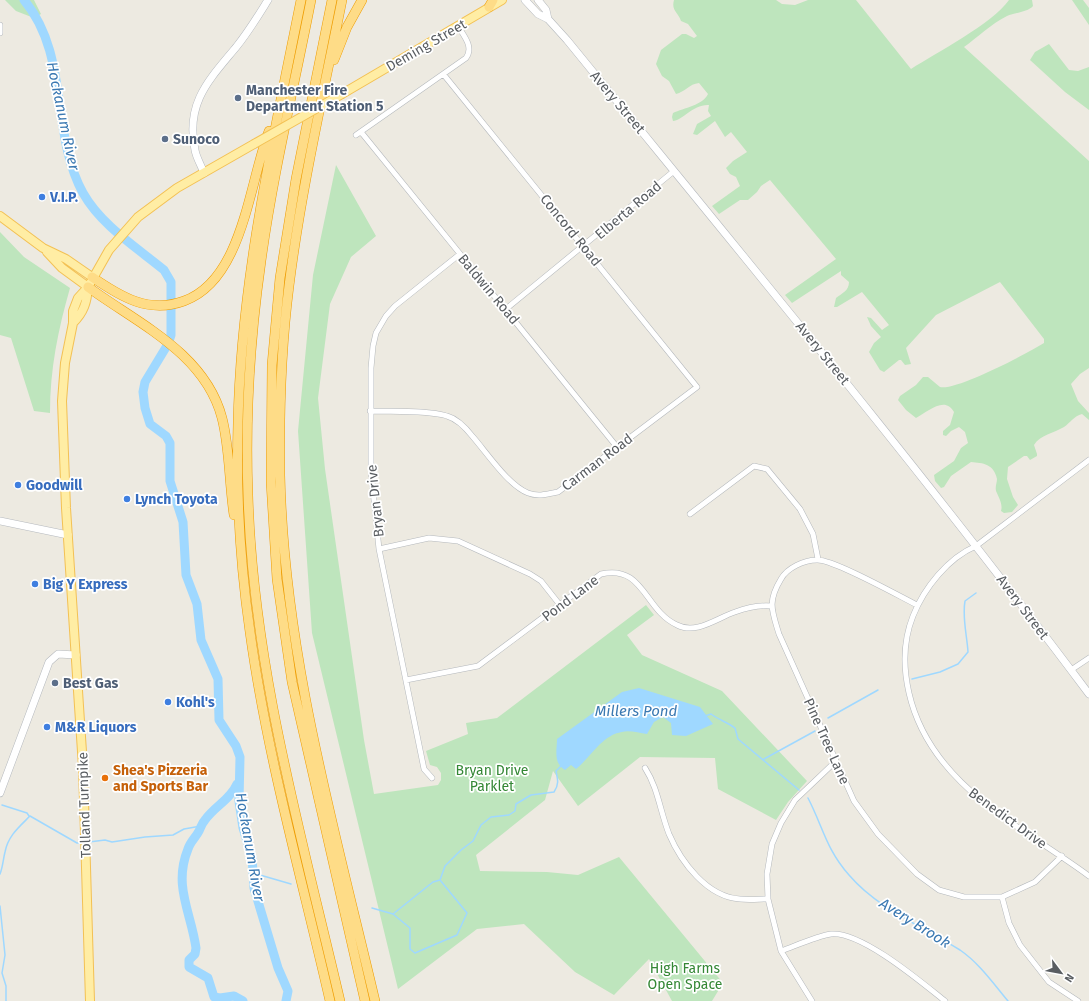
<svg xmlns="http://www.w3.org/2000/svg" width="1089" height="1001" font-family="'Fira Sans',sans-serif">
<rect width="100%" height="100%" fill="#edeae1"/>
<path fill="#bee5bd" d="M5 0H34L41 14 34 18 16 11Z
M674 0H776L782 4 795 5 808 0H856L911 69C936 53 992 24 1009 0H1032L1033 6C1028 12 1014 13 1007 16 991 24 978 37 964 47L1089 161V368L1080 374 1071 384 1078 401 1089 413V420L1082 414C1074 416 1070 423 1064 427 1054 433 1040 435 1034 445L1037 454V456L1030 460 1027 456H1024L1008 467 1007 479 1013 497 1018 505 1012 512 1004 513 1001 511C1003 504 999 498 996 491 995 486 997 483 997 479 994 464 983 463 971 462L951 476 944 487 941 488 935 481 934 475 954 461 961 448 968 443 965 432 959 427 951 431 946 436 943 435V431L950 425 954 412C945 395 927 412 916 418L906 410 898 400 900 396 916 385 923 377H928L940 387C956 391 1028 353 1044 343V339L1000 282 936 315 906 348 911 364 905 365 901 360H899L884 372 880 370 869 352 874 343 881 337 871 326 867 317 871 318 882 330 889 325 862 292 837 307H834L836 298C842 293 849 291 849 282L841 275V271L792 303 785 295 836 259 770 180 761 186 757 192 748 200H740L719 214 712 206 740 186 736 177 730 174 726 168 733 161 747 152 731 132 725 137 715 121 697 135 693 134 697 124 711 116 708 111 709 105C693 104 682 121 673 121L672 117 673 113C684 108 703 105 708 94L699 83C689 84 685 92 676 94L669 81 662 76 656 64 661 50 682 34H686L694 38 697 36 688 24 681 21C678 12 671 11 674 0Z
M1072 0H1083L1089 8V25Z
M1049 44 1069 70 1078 71 1089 67V110L1065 92 1030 60 1035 52Z
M336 165 376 236 351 257 330 304 318 398 325 469 364 740 374 794 438 785 441 780V773L437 767 430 765 426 751 468 734 466 723 497 718 646 605 654 615 627 635 642 655 722 691 807 781 788 802 776 820 718 789 715 758 640 757 578 806 553 771 545 800 476 855 480 871 547 872 578 875 619 857 723 983 712 1001H672L649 959 614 995 575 972 524 924 477 929 398 989 312 633 298 431 313 275Z
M0 232 24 257 70 288C58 330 50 369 50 413L34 411 11 338 0 335Z"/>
<path fill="#9fd8ff" d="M639 688 700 707 713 724 686 736 672 735 671 723 663 717 654 722 647 734C639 733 629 730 622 732 602 735 591 757 576 769L571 765 565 770C553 763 557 750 557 739L622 692Z"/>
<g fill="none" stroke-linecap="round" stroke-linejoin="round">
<path stroke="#9fd8ff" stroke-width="1.5" d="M912 679 940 672 958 664 968 652C967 635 962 618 965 601L976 593
M705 716 711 714C719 720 727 722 735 728L738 739 799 790
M828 718 878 690
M764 759 815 731
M808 798C823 827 826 849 849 875 878 909 922 926 960 950 979 963 993 983 1008 1001
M2 805 27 813 29 816
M89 842 105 840 112 842 145 837 173 835 184 829 201 826
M253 863 260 875 291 884
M0 874C3 866 3 860 5 852 8 836 19 827 30 816L77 843H83
M0 906 5 955 2 973 6 986V1001
M372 908 393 914 410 928V949L415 953 457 935 467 913 440 880 445 866 461 850 473 841 481 825 491 817 509 815 515 811 516 804 531 795 554 792C559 785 558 780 556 771L561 766
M393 914 433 882 440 880"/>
<path stroke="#9fd8ff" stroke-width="9" d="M24 0C70 55 50 133 83 193 101 225 136 247 164 270L171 282V335L168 344 145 382 143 392 145 408 150 424 166 436 170 443V481L183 522 186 575 197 604 201 640 218 679 219 720 236 746 240 757 239 801 243 828 252 857 254 888 278 968 288 991 286 1001
M237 784C230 800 215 806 205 820 202 823 201 827 199 831 196 837 190 842 188 849 173 886 191 912 196 948L195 954 189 960V967L208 978 214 997 220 998 234 996 243 1001"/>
<defs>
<path id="street" d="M0 25V33
M361 132 617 447
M356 135 466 58C474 47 464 36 458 26
M506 309 674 171
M370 411C392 412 427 410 447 416 458 419 466 428 473 437 487 453 508 485 528 493 538 497 548 494 558 492L697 387 444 75
M1089 460 976 546C948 558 924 588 913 616 903 641 903 667 909 693 930 785 1020 825 1089 876
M690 514 754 466 767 469 800 509 813 534 818 559
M379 549 429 538 458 541 530 574 541 581 560 605
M917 605C899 596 833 559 817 560 804 560 787 568 781 579 767 602 772 611 779 634L854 801 878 834 917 874 939 890 964 897H1002L1035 882 1062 856
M1071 670 1089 658
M406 680 478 666 601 574C644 564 644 610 677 625 696 635 717 618 735 612 746 608 759 605 771 606
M645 768C658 788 660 811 669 834 681 862 707 897 740 899 749 900 759 899 768 899
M432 778 424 769 379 549 371 471V368L373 346 376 333 386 316 395 306 460 254
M1002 897 1009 923 1020 945 1049 982 1078 1001
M781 951C795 946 817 936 831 934 861 931 921 982 945 1001
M812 1001 781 951 768 899 767 874 772 844 781 823 795 800 836 761"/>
<path id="secondary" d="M525 0 538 14 548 19 567 40C743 256 922 471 1089 694
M538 0 546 10 548 19
M204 173C201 165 196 157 195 150 185 102 210 79 237 46 249 31 258 16 268 0
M0 521 68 535
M0 793 49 662 58 654 76 655"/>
<path id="primary" d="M342 94 502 0
M0 216 43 248 66 259 92 277
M47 252 62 268 88 287
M73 323C84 312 87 302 88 287
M90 1001 83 767 66 508 62 401 65 363 73 323V311L78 298 88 287 109 250 138 217 177 188 254 144"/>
<path id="highway" d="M301 0C273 140 241 280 238 423 236 493 240 563 250 632 267 756 302 879 330 1001
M311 0C294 87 273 173 261 261 250 338 245 417 248 495 253 667 301 834 340 1001
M332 0 296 179 280 278 272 365 271 482 277 579 292 682 365 1001
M342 0C323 95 301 190 289 286 281 348 279 412 280 475 284 654 334 827 375 1001
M489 7 493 0
M334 60 347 27 362 0
M92 277C121 297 149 314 184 301 243 280 249 183 269 131
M88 287C137 323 205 353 222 418 230 449 229 483 234 515"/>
</defs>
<use href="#street" stroke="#b4b8bc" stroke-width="6"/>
<use href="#secondary" stroke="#b5b9be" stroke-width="8"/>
<use href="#primary" stroke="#f3c154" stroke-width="10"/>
<use href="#highway" stroke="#ee9c00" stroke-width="10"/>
<use href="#street" stroke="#fff" stroke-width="5"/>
<use href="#secondary" stroke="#fff" stroke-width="7"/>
<use href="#primary" stroke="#ffeda4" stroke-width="8"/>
<use href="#highway" stroke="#fedc87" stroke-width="9"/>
<defs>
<path id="primary-bridge" d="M254 144 342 94"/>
</defs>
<use href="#primary-bridge" stroke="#f3c154" stroke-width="10" stroke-linecap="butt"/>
<use href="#primary-bridge" stroke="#ffeda4" stroke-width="8"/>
</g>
<g fill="#5c6f8a" stroke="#fff" stroke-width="1.5">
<circle cx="238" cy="98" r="4"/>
<circle cx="165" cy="139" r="4"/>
<circle cx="55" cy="683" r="4"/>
</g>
<g fill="#3f7fe0" stroke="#fff" stroke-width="1.5">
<circle cx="42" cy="197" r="4"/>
<circle cx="18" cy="485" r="4"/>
<circle cx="127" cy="499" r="4"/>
<circle cx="35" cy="584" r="4"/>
<circle cx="168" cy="702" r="4"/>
<circle cx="47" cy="727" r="4"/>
</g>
<circle fill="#e8710a" stroke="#fff" stroke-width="1.5" cx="105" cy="778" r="4"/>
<g text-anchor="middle" stroke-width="3.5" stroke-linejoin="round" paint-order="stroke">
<g font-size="14" fill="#5a5e62" stroke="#fff">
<text transform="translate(426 45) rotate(-30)" y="5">Deming Street</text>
<text transform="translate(618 102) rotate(50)" y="5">Avery Street</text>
<text transform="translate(628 210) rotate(-40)" y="5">Elberta Road</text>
<text transform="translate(571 230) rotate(51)" y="5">Concord Road</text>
<text transform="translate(489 289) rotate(50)" y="5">Baldwin Road</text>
<text transform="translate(823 353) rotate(51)" y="5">Avery Street</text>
<text transform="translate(597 462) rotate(-37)" y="5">Carman Road</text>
<text transform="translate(375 501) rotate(-96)" y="5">Bryan Drive</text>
<text transform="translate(570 598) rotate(-37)" y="5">Pond Lane</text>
<text transform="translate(1023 607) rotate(53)" y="5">Avery Street</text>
<text transform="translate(827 741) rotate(66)" y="5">Pine Tree Lane</text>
<text transform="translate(84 805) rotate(-92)" y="5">Tolland Turnpike</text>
<text transform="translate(1008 818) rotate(36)" y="5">Benedict Drive</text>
</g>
<g font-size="14" font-weight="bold" fill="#4e5e75" stroke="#fff" text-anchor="start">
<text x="246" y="95">Manchester Fire<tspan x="246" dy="16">Department Station 5</tspan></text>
<text x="173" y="144">Sunoco</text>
<text x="63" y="688">Best Gas</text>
</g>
<g font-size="14" font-weight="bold" fill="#366cbe" stroke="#fff" text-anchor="start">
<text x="50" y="202">V.I.P.</text>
<text x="26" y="490">Goodwill</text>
<text x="135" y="504">Lynch Toyota</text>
<text x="43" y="589">Big Y Express</text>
<text x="176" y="707">Kohl's</text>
<text x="55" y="732">M&amp;R Liquors</text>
</g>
<g font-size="14" font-weight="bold" fill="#c56008" stroke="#fff" text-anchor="start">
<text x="113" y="775">Shea's Pizzeria<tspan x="113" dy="16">and Sports Bar</tspan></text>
</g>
<g font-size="14" fill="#348735" stroke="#fff">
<text x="492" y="775">Bryan Drive<tspan x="492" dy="16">Parklet</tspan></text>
<text x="685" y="973">High Farms<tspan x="685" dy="16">Open Space</tspan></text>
</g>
<g font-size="15" font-style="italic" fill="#3b79b2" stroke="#fff">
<text transform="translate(63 116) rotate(78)" y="5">Hockanum River</text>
<text x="636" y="716">Millers Pond</text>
<text transform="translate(250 847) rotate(80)" y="5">Hockanum River</text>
<text transform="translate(915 923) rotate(32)" y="5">Avery Brook</text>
</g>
</g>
<g transform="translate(1061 973) rotate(122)" stroke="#ffffff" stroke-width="3" paint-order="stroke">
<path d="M0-3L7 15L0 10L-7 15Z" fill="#5a5e62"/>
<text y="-6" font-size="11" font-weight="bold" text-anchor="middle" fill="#5a5e62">N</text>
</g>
</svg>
